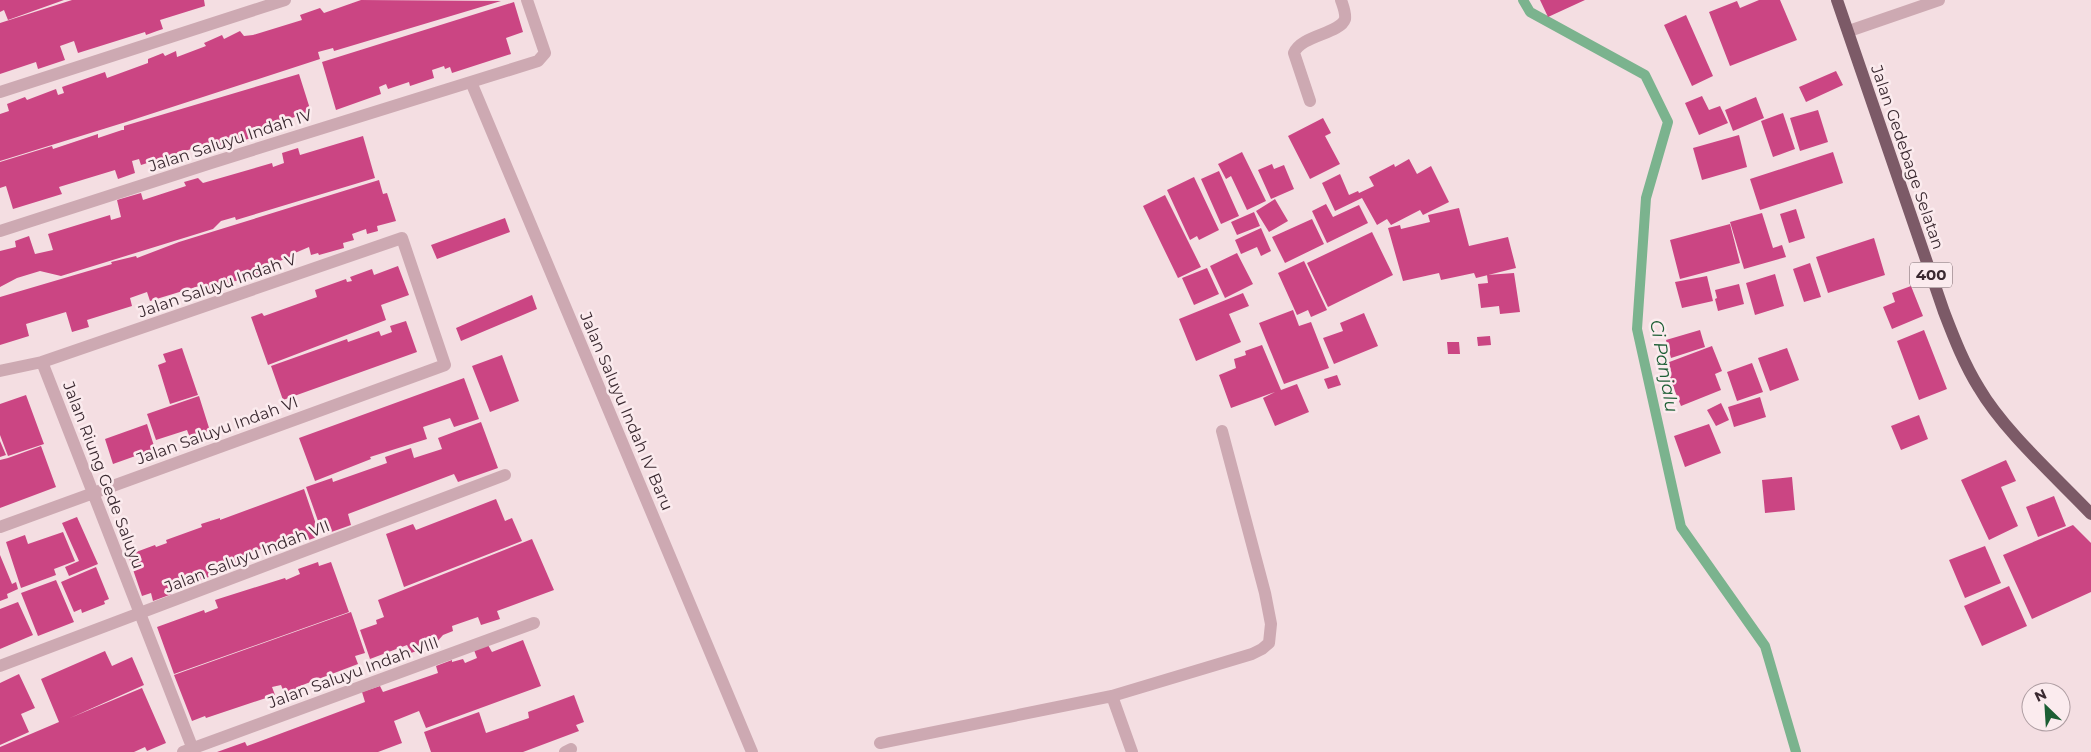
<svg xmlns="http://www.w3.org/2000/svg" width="2091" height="752" font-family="Montserrat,sans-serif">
<rect width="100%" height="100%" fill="#f4dee2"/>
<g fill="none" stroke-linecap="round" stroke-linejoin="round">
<path stroke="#7bb38e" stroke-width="10" d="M1523 0 1530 12 1645 75 1668 122 1646 198 1637 329 1681 527 1765 646 1796 752"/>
</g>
<path fill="#cb4583" d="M0 0H64L8 20 4 10 0 12Z
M72 0H204L205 6 160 20 163 29 157 31 146 35 145 32 78 53 74 41 60 46 65 60 38 69 36 62 0 74V23Z
M361 0 501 1 334 51 333 48 318 52 320 59 126 122 0 161V114L9 111 7 104 25 97 27 100 56 89 58 95 64 93 62 87 105 72 107 78 148 63V59L163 53 165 56 176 51 177 57 206 46 204 43 222 35 224 39 240 31 244 36 253 35 302 20 300 15 320 8 324 13Z
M1540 0H1585L1548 17Z
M1759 0H1780L1797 40 1730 66 1709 12 1737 1 1740 8Z
M514 2 523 32 506 38 511 54 452 73 450 67 445 69 444 66 432 70 434 78 410 86 409 82 388 89 386 84 379 87 381 94 336 110 322 62Z
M1686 15 1713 76 1692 86 1664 25Z
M1836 71 1843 85 1806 102 1799 87Z
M299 74 311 112 249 131 251 138 236 143 234 136 220 140 222 147 209 151 207 144 141 165 139 159 132 161 135 173 118 179 115 170 59 187 62 194 13 209 6 186 0 188V162L52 146 53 149 98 134V138L122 130H124V126Z
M1702 96 1709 110 1720 106 1728 123 1699 135 1685 103Z
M1756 97 1764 118 1733 131 1725 110Z
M1818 110 1828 142 1800 151 1790 118Z
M1783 113 1795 149 1773 157 1761 121Z
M1323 118 1331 133 1325 136 1340 164 1310 179 1288 136Z
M1739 135 1747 167 1702 180 1693 148Z
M363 136 375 178 236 220 235 217 221 221 213 229 61 276 40 271 17 278 0 287V251L16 247 15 241 29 236 35 254 53 250 48 234 110 215 111 220 121 217 117 200 141 193 143 200 186 186 184 182 198 178 203 183 272 163 273 167 284 163 282 153 298 148 300 155Z
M1242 152 1266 201 1247 210 1231 176 1226 179 1218 164Z
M1833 152 1843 183 1760 210 1750 179Z
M1409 159 1417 174 1431 166 1449 202 1423 215 1420 210 1391 225 1387 219 1377 225 1362 198 1335 211 1322 183 1340 174 1349 195 1358 191 1359 193 1374 186 1369 177 1394 164 1395 167Z
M1272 164 1274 169 1284 165 1294 189 1271 199 1258 170Z
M1219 171 1239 216 1221 224 1201 179Z
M1194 177 1219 230 1199 240 1197 236 1190 240 1167 190Z
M379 180 383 194 387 193 396 221 377 226 378 231 367 234 366 229 352 234 354 240 343 243 344 248 319 255 318 253 311 255 309 247 295 253V255L259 269 261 273 201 292 199 286 150 301 147 292 130 298 132 306 87 320 89 327 72 332 66 312 26 324 29 336 0 345V297L112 264 111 262 136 256 137 258 179 242Z
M1165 195 1201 267 1178 278 1143 206Z
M1275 199 1288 221 1269 232 1256 211Z
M1326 204 1333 217 1359 205 1368 223 1327 243 1312 211Z
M1459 208 1469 246 1508 237 1516 268 1476 278 1474 273 1441 280 1439 273 1403 281 1388 228 1400 225 1401 229 1430 222 1428 215Z
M1796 209 1805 238 1789 243 1780 214Z
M1254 212 1260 226 1237 235 1231 222Z
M1762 213 1773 248 1782 245 1786 257 1744 269 1730 222Z
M505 218 510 232 437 259 431 245Z
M1312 219 1324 244 1285 263 1272 237Z
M1730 224 1740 263 1680 279 1670 240Z
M1261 228 1271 251 1261 256 1257 247 1241 254 1235 240Z
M1372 232 1393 275 1328 307 1307 263Z
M1874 238 1885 275 1828 293 1816 257Z
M1237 253 1253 284 1225 298 1210 266Z
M1304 261 1327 310 1311 317 1308 310 1297 315 1278 273Z
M1810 263 1821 297 1804 302 1793 269Z
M398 266 409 295 381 305 386 320 268 365 251 317 262 313 264 316 317 297 315 290 346 279 347 282 352 281 350 277 372 269 374 275Z
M1207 268 1219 294 1194 305 1182 278Z
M1514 273 1520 312 1500 314 1499 306 1481 308 1478 284 1488 283 1487 275Z
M1775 274 1784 306 1755 315 1746 283Z
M1707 276 1713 301 1682 308 1675 282Z
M1739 284 1744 304 1718 311 1715 299 1717 298 1715 290Z
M1911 286 1923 316 1892 329 1883 307 1895 302 1892 293Z
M1243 293 1249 306 1229 314 1241 342 1196 361 1179 319Z
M532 295 537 309 461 341 456 328Z
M1293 310 1299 326 1311 322 1329 368 1284 384 1259 323Z
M1364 313 1378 346 1334 364 1323 338 1343 331 1340 323Z
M406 321 417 352 283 400 271 366 347 339 348 342 379 331 381 336 392 332 390 326Z
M1700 330 1705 347 1671 358 1666 340Z
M1924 330 1947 389 1919 400 1897 341Z
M1490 336 1491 345 1478 346 1477 337Z
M1447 342H1459L1460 354H1448Z
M1262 345 1281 390 1297 384 1309 412 1275 426 1263 398 1275 392 1231 408 1219 375 1236 368 1234 359 1246 355 1245 351Z
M1712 346 1722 371 1715 374 1721 390 1681 406 1664 364Z
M182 348 198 395 170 404 158 365 166 362 163 354Z
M1787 348 1799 380 1770 391 1758 358Z
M502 355 519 401 490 412 472 366Z
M1752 363 1763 392 1737 401 1727 372Z
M1337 375 1341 385 1328 389 1324 379Z
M464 378 479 419 454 427 450 418 423 427 427 439 370 457 371 459 315 481 299 438Z
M26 395 44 444 8 456 0 435V404Z
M199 396 210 431 190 438 187 430 156 440 147 414Z
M1760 397 1766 417 1734 427 1728 407Z
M1721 403 1729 420 1716 426 1707 410Z
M1919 415 1928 439 1901 450 1891 426Z
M481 422 498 468 458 482 454 474 348 514 351 525 323 535 306 487 332 478 333 482 387 463 385 457 411 448 414 458 442 449 438 438Z
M147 424 155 449 113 464 105 439Z
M1709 424 1721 453 1685 467 1674 436Z
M0 441 6 455 0 457Z
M41 446 56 487 0 508V460L8 458V459V458Z
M2006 460 2016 481 2001 487 2018 526 1989 540 1961 480Z
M1792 477 1795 510 1765 513 1762 480Z
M304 489 320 536 306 541 303 534 235 558 237 566 196 582 194 578 169 586 172 594 153 601 151 593 142 596 128 555 155 545 156 547 167 543 166 540 202 527 201 524 220 518V520Z
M2054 496 2066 526 2038 537 2026 507Z
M496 499 505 521 512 518 522 541 404 587 386 534 413 524 416 530Z
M77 517 98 564 69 576 65 567 79 561 62 523Z
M2073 525 2091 543V592L2032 619 2003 555Z
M63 532 75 561 54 569 56 575 21 588 6 542 25 535 28 544Z
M532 539 554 590 497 611 500 619 481 625 478 617 452 626 453 631 443 635 436 643H426L428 647 411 653 407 645 370 659 360 630 377 624 376 620 384 617 378 600Z
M1985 546 2001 583 1965 598 1949 560Z
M0 555 12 584 16 582 18 589 7 594 8 598 0 601Z
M318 562 319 566 331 562 349 612 174 674 157 627 204 610 205 613 218 608 215 600 285 578 286 580 300 574 298 569Z
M96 567 109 599 104 601 105 604 82 613 81 609 74 612 61 582Z
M56 580 74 622 38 636 21 593Z
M2009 586 2027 626 1982 646 1964 606Z
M18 602 33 635 0 649V609Z
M351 612 365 653 355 656 358 664 300 686 302 695 287 700 281 685 272 687 275 695 206 718 205 716 192 721 174 675Z
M523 640 541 686 426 728 419 711 394 721 402 743 378 752H217L245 742 247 746 365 702 362 692 380 686 383 692 438 673 436 666 452 660V662L463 659 465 663 477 658 474 650 488 645 492 652Z
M105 651 112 666 132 657 144 685 70 718 142 688 166 743 147 751 145 747 134 752H0V747L59 722 41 679Z
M19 674 35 708 21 714 29 732 0 745V683Z
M574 695 584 722 576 725 579 731 523 752H431L424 732 479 712 486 733 529 718 528 712Z"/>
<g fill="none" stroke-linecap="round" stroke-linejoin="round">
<path stroke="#cda9b2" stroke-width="12" d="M1849 31 1939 0
M471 82 752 752
M0 92 285 0
M1310 101 1294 53C1301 35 1340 34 1345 19 1346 13 1343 6 1341 0
M0 231 211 163 538 61 545 53 527 0
M0 371 42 362 194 752
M0 527 445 365 402 238 42 362
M0 666 505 475
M880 743 1112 696
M183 752 534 623
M565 752 571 749
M1132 752 1112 696 1252 654 1262 649 1269 643 1271 624 1265 593 1222 431"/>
<path stroke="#7c5a67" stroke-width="12" d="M1837 0 1944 312C1954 338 1964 364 1979 388 2004 431 2056 477 2091 514"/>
</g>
<g text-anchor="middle" stroke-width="5" stroke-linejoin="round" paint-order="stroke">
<rect fill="#fbebee" stroke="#746369" stroke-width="1" x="1910" y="262.5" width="42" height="25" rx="4"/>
<g font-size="15" font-weight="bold" fill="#3a2930">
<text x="1931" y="280">400</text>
</g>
<g font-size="16" fill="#3a2930" stroke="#fbebee">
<text transform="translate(230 140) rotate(-18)" y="6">Jalan Saluyu Indah IV</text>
<text transform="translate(1908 157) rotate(71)" y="6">Jalan Gedebage Selatan</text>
<text transform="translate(217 285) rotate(-19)" y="6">Jalan Saluyu Indah V</text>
<text transform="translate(627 411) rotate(67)" y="6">Jalan Saluyu Indah IV Baru</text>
<text transform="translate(217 430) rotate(-20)" y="6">Jalan Saluyu Indah VI</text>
<text transform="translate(104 475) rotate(69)" y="6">Jalan Riung Gede Saluyu</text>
<text transform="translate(247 556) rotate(-21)" y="6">Jalan Saluyu Indah VII</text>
<text transform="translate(353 672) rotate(-20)" y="6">Jalan Saluyu Indah VIII</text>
</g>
<g font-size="18" font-style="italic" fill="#1c5e34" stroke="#fbebee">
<text transform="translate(1664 366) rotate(80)" y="6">Ci Panjalu</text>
</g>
</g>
<g transform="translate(2046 707) rotate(335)"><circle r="24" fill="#fbebee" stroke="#ae9da2"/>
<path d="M0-4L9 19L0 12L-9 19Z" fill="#1c5e34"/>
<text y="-8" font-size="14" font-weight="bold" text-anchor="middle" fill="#3a2930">N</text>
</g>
</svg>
